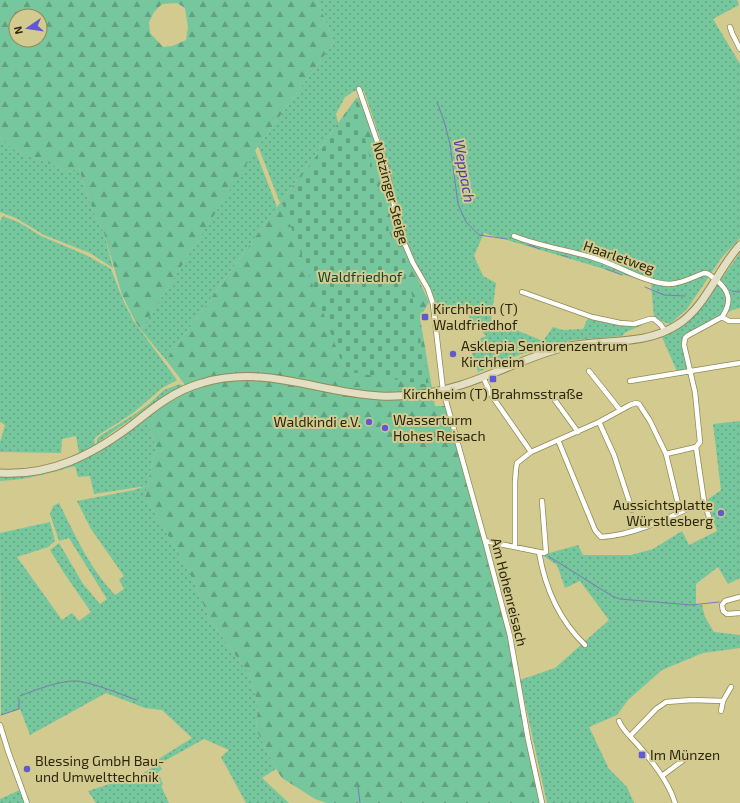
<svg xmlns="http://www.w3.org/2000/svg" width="740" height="803" font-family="'Exo 2',sans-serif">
<defs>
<pattern id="grass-dots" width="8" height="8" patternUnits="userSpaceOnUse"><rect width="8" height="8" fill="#76c69e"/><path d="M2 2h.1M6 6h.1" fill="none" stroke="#61a17f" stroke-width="1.8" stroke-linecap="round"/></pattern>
<pattern id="forest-firs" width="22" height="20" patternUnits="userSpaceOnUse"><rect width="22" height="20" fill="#76c69e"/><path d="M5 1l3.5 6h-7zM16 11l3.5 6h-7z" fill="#61a17f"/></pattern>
<pattern id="cemetery-stones" width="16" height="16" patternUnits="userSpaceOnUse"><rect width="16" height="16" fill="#76c69e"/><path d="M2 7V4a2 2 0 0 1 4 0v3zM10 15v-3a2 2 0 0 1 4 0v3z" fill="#61a17f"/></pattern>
</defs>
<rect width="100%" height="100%" fill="#d3ca8f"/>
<path fill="url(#grass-dots)" d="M317 0H737L739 5 713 19 740 64V238L722 257 687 309 670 324 654 318 651 283 484 233 474 256 483 276 496 283 491 320 543 341 553 327 563 330 583 329 588 318C607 323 626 328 645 324L626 332 622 336 572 340 521 354 478 372 469 344 486 336 465 312 438 313 435 299 404 240 385 153 364 91H354L345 97 336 114 338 123 280 203 258 146 334 42Z
M0 138 15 150 70 172 79 167 83 183 96 218 104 233 113 268 90 253 44 235 16 218 0 212Z
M255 150 277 207 166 360 141 330Z
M3 216 20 223 41 236 86 255 111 269 123 300 133 320 177 380 162 388 133 413 97 436 94 439 95 445 79 453 76 436 62 439 61 453 0 452V442L5 425 0 422V221Z
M740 253V308L732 310 715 321 684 337 690 374 679 376 661 335 705 302Z
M180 384 182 386 164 396 97 443V439L100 436 135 414 149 404 164 390Z
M146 419 156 446 145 497 188 569 210 620 249 674 258 705 256 729 276 769 262 778 289 803H246L221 757 229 750 204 739 159 764 162 769 158 772 163 784 161 786 169 803H96L88 791 116 782 129 781 159 764 157 760 192 738 162 710 145 708 106 693 30 735 20 709 1 715 0 533 50 522 55 541 48 547 17 557 62 620 72 613 79 621 91 612 64 573 50 550 59 543 83 584 100 604 107 599 69 538 59 541 50 514 53 506 59 503C75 535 90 569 115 595L124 589 119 580 124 576 91 529 77 501 134 490 146 486 94 494 90 476 78 477 75 466C50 473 26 480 0 481V475L44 472 117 439Z
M740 421V578L728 584 718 567 696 584V605H702L705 617 714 632 740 635V648L703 653 662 670 628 700 617 715 589 727 609 769 627 787 634 803H547L520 680 555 668 609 620 580 581 565 588 557 565 542 555 578 545 583 555H631L653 549 682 531 689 545 717 531 707 500 721 490 713 424Z
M20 790 25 803H0V799Z"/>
<path fill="url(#forest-firs)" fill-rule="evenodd" d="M0 0H317L334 42 258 146 141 330 135 321 122 295 104 233 96 218 83 183 79 167 70 172 15 150 0 138ZM177 3 185 8 188 27 186 40 172 46 163 47 150 33 149 22 154 12 162 4ZM16 16H40V40H16Z
M357 97 361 102 382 161 401 243 429 302 420 318 435 406H445L502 602 541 803H327L315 799 282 778 276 769 256 729 258 705 249 674 210 620 188 569 145 497 156 446 146 419 149 415 189 390 166 360Z"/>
<path fill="url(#cemetery-stones)" d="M355 101 390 234 405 259 429 385 345 371 282 203 340 124Z"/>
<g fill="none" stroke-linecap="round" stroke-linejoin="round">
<path stroke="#7a7bb5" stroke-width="1" d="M437 102 444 121 450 144 458 204 466 222 479 235 507 239
M528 245 540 249
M561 255 568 257
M606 269 622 275
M645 287 664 295 685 296
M732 291 740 292
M548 556 612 596 620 599 691 605 719 602
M20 696C35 690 61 680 77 681 97 684 117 693 137 700
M1 715 19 709V699
M358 787 360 803"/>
<defs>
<path id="street" d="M730 27 732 33 740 49
M359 89 386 167 400 233 413 263 428 289 433 304 443 390 485 541 510 636 528 739 542 803
M514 236C538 246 568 250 594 258 618 265 644 283 669 284 682 284 693 277 704 273 709 273 711 276 715 279 729 290 733 301 722 317L687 336 685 338 684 345 695 392 700 442 696 447 666 454
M522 292 592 317 620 323 634 324 650 319H654L661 325 665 331
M722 317 729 321H740
M589 371 620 410
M483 377 492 396 531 452 517 463 516 469 515 482V547
M630 381 740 363
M549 392 578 432
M599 422 614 455 632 510
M558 440 595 530 601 537C637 535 672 516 704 501L696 447
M531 452 599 422 630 405 636 403 639 404 650 421 666 454 680 512
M704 501 710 520
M485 541 544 553 546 552 542 501
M539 552C545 588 558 619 585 645
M740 597 725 601 722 605 723 611 727 614 740 613
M721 711 723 701 731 687
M619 721C623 731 631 737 638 745 653 762 669 782 675 803
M0 725 8 751 27 803
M630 736 656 709 666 702 692 700 723 701
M662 776 686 758"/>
<path id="secondary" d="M0 473C51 476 92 455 132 425 153 408 175 390 202 383 265 364 318 393 380 396 406 397 436 393 461 385 496 374 529 356 565 347 602 338 643 347 677 325 706 307 717 270 740 245"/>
</defs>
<use href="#street" stroke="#928a51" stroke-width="6"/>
<use href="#secondary" stroke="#928a51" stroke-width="9"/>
<use href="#street" stroke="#fff" stroke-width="4.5"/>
<use href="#secondary" stroke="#e2dfc5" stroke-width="7"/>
</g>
<g fill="#6159d2" stroke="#d3ca8f" stroke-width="1.5">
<rect x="421" y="313" width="8" height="8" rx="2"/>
<circle cx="453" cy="354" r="4"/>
<rect x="489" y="375" width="8" height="8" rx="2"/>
<circle cx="369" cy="422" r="4"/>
<circle cx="385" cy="428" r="4"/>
<circle cx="721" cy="513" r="4"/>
<rect x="638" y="751" width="8" height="8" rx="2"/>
<circle cx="27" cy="769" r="4"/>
</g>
<g text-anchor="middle" stroke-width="4" stroke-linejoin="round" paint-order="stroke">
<g font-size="14" fill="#2a260e" stroke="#d3ca8f">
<text transform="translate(391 193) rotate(75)" y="5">Notzinger Steige</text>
<text transform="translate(619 257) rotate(19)" y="5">Haarletweg</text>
<text transform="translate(509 592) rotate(76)" y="5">Am Hohenreisach</text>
</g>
<g font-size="14" fill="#144630" stroke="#d3ca8f">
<text x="360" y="282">Waldfriedhof</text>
</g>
<g font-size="14" fill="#2a260e" stroke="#d3ca8f" text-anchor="start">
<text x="433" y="314">Kirchheim (T)<tspan x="433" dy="16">Waldfriedhof</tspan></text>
<text x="461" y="351">Asklepia Seniorenzentrum<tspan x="461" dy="16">Kirchheim</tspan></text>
<text x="493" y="399" text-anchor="middle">Kirchheim (T) Brahmsstraße</text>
<text x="393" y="425">Wasserturm<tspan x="393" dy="16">Hohes Reisach</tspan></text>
<text x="361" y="427" text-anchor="end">Waldkindi e.V.</text>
<text x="713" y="510" text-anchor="end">Aussichtsplatte<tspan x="713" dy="16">Würstlesberg</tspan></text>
<text x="650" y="760">Im Münzen</text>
<text x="35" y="766">Blessing GmbH Bau-<tspan x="35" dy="16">und Umwelttechnik</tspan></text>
</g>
<g font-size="15" font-style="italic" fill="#463ca7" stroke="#d3ca8f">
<text transform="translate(464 171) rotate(80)" y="5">Weppach</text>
</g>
</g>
<g transform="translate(28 28) rotate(257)"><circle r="19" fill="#d3ca8f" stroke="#8f885b"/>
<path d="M0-3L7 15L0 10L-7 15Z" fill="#6159d2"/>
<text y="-6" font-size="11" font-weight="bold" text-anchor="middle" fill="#2a260e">N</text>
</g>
</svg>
